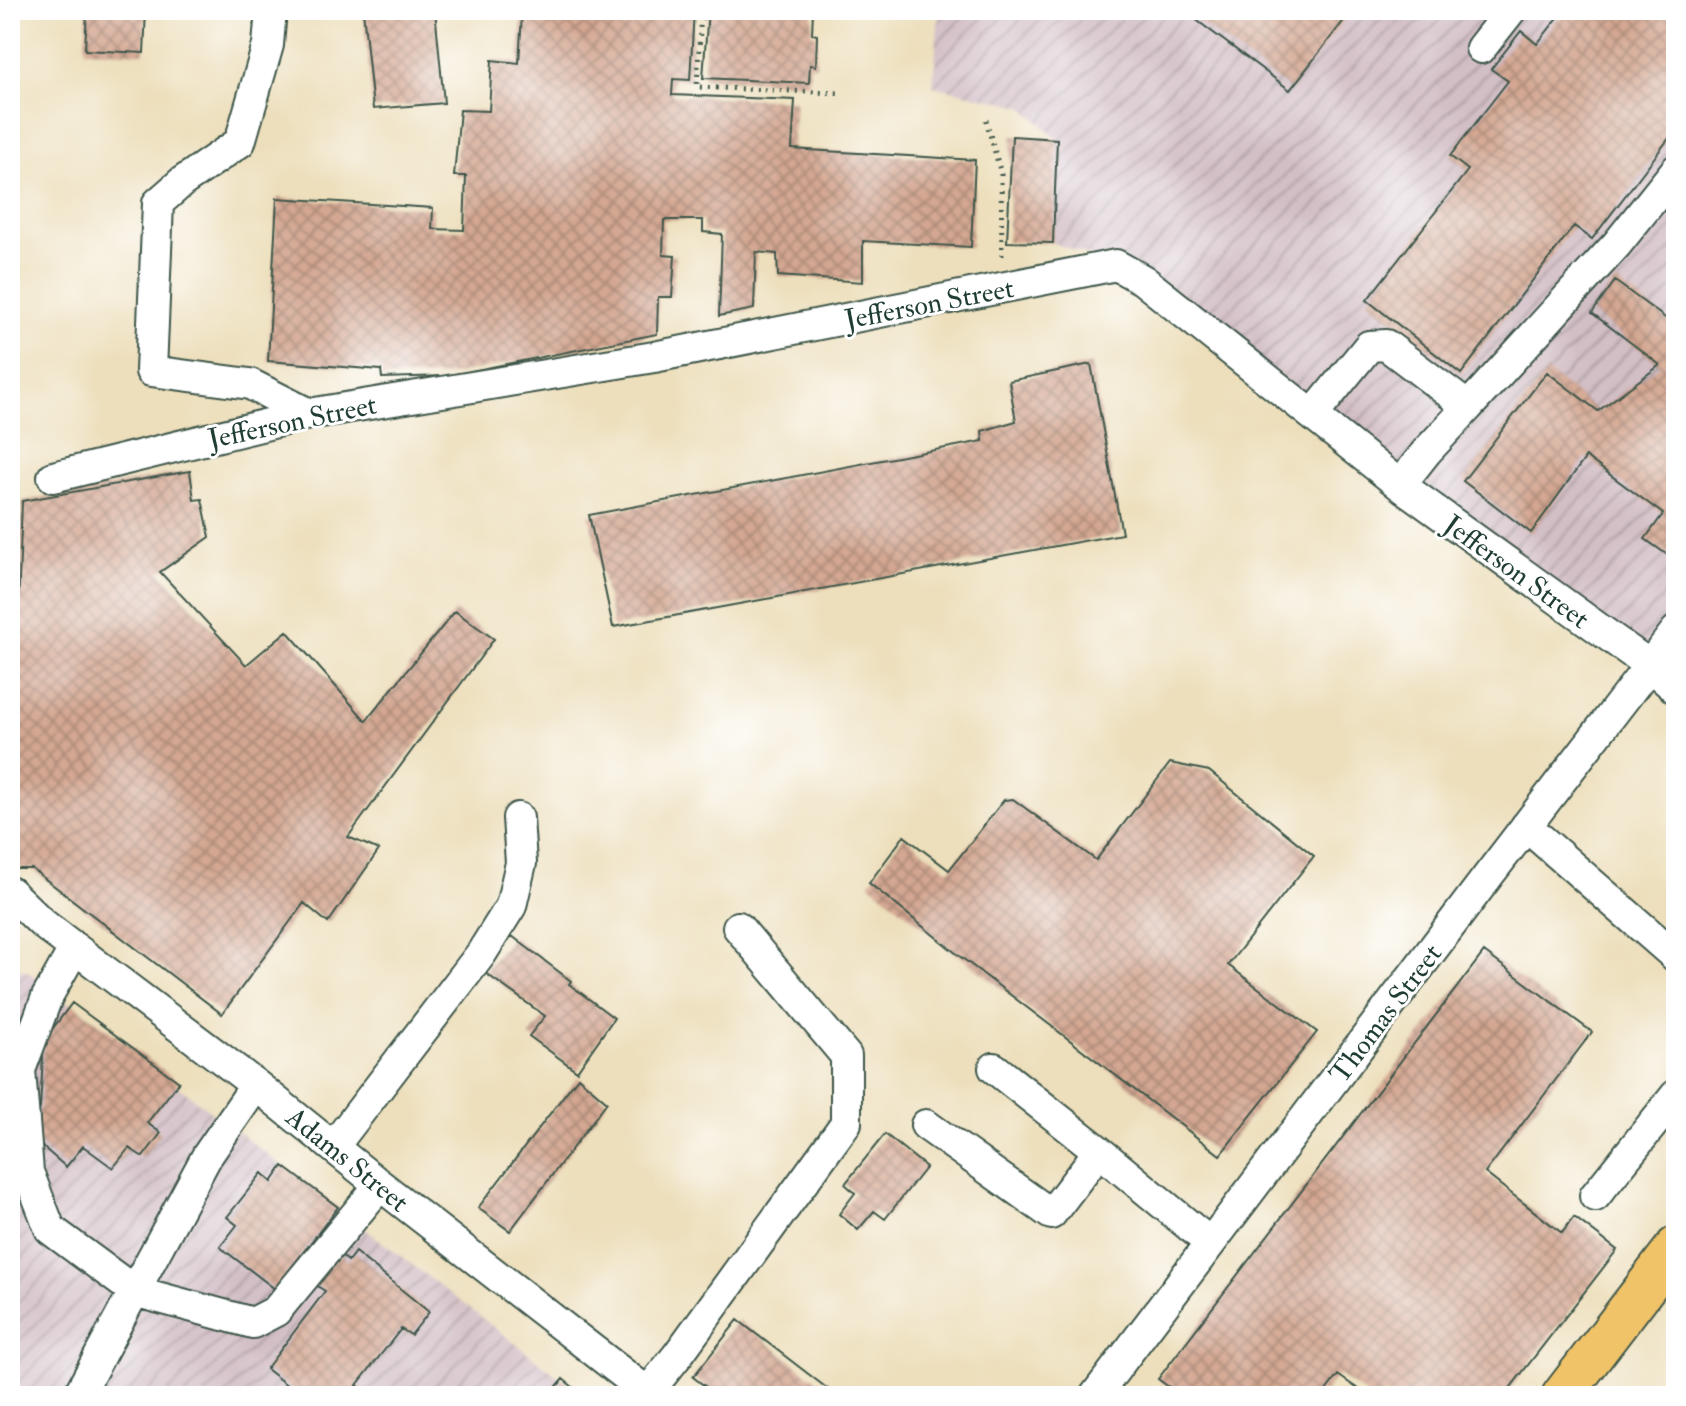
<svg xmlns="http://www.w3.org/2000/svg" width="1686" height="1406" font-family="'IM FELL Double Pica',serif">
<defs>
<pattern id="industrial-furrows" width="10" height="10" patternUnits="userSpaceOnUse" patternTransform="scale(2)"><rect width="10" height="10" fill="#d2bec5"/><path d="M-1 1l2-2M0 10L10 0M9 11l2-2" fill="none" stroke="#aa9ca1"/></pattern>
<pattern id="building-cross-hatch" width="8" height="8" patternUnits="userSpaceOnUse" patternTransform="scale(2)"><rect width="8" height="8" fill="#d4a792"/><path d="M0 0l8 8M0 8l8-8" fill="none" stroke="#ab8978"/></pattern>
</defs>
<rect width="100%" height="100%" fill="#fff"/>
<filter id="ink" filterUnits="userSpaceOnUse"><feTurbulence type="fractalNoise" baseFrequency=".0125" numOctaves="2"/><feDisplacementMap in="SourceGraphic" scale="16" xChannelSelector="R" yChannelSelector="G"/><feConvolveMatrix kernelMatrix="1 2 1 2 8 2 1 2 1" color-interpolation-filters="sRGB"/></filter>
<filter id="wash" filterUnits="userSpaceOnUse"><feTurbulence type="fractalNoise" baseFrequency=".006" numOctaves="4" result="noise"/><feDisplacementMap in="SourceGraphic" scale="32" xChannelSelector="R" yChannelSelector="G"/><feGaussianBlur stdDeviation="1.8" result="paint"/><feColorMatrix in="noise" values="0 0 0 0 0 0 0 0 0 0 0 0 0 0 0 0 0 1.4 0 .05"/><feComposite in="paint" operator="in"/></filter>
<g filter="url(#wash)">
<rect width="100%" height="100%" fill="#eddfbc"/>
<path fill="url(#industrial-furrows)" d="M939 10H1676V610L1637 658 1116 265 1053 243 1057 139 1022 106 933 86Z
M10 968 27 971 584 1396H10Z"/>
<g id="blocks">
<path fill="url(#building-cross-hatch)" d="M87 10H146L144 53 85 50Z
M363 10H435L444 103 373 109Z
M504 10H694L690 80 673 79 672 95 795 100 792 149 975 160 971 247 863 241V282L778 276 777 254 756 252 754 309 719 316 722 234 703 232V220H664L663 255 675 256 672 297H658L657 334 446 376 382 378 381 370 268 361 277 198 433 208 432 229 464 230 466 176H454L460 110 489 111 492 60 519 63 522 14 504 12Z
M708 10H813L812 34 817 35 816 66 810 65 809 83 703 78Z
M1183 10H1352L1290 90Z
M1564 10H1676V129L1592 239 1574 226 1461 374 1367 300 1468 170 1450 156 1508 81 1491 69 1521 31 1537 44Z
M1012 136 1057 139 1053 243 1007 242Z
M1615 281 1676 326V561L1645 539 1663 514 1586 457 1531 533 1463 481 1547 372 1598 411 1660 365 1592 313Z
M1091 364 1122 534 613 627 589 515 983 441 982 431 1016 421 1009 381Z
M190 471 194 500 202 499 210 537 160 572 246 665 287 631 366 721 455 611 494 639 348 837 379 850 328 923 304 903 222 1014 32 869H17L10 862V663L16 660 22 501Z
M1170 763 1209 771 1314 856 1228 965 1317 1032 1220 1155 957 954 869 883 904 836 949 870 1004 800 1013 799 1096 860Z
M512 936 571 981 569 984 614 1018 577 1071 529 1036 545 1016 484 972Z
M1484 952 1592 1032 1485 1173 1562 1233 1574 1217 1617 1250 1504 1396H1368L1338 1375 1322 1396H1181L1158 1379Z
M72 1003 179 1082 147 1123 161 1133 143 1157 129 1148 113 1168 83 1146 66 1167 30 1136 40 1108 44 1040Z
M578 1077 607 1102 510 1231 478 1208Z
M885 1134 926 1167 885 1219 874 1211 858 1230 839 1214 855 1193 845 1184Z
M283 1166 338 1207 275 1289 220 1247 237 1225 227 1217 262 1173 272 1182Z
M355 1252 429 1312 411 1335 401 1329 357 1385 371 1396H301L266 1369 325 1291 314 1284 339 1253 348 1261Z
M738 1320 837 1396H718L693 1377Z
M563 1379 584 1396H549Z"/>
</g>
</g>
<g filter="url(#ink)">
<use href="#blocks" fill-opacity="0" stroke="#3e5548" stroke-width="2"/>
<g fill="none" stroke-linecap="round" stroke-linejoin="round">
<defs>
<path id="minor" d="M271 10 268 45 240 142 182 182 158 203 151 371 250 384 309 414
M1481 48 1511 10
M1468 407 1617 244 1676 170
M1313 415 1369 346 1386 345 1468 407 1427 451 1400 485
M53 477 309 414 654 357 1116 265 1143 280 1400 485 1649 665 1676 689
M1526 826 1676 957
M10 892 43 924 256 1085 380 1185 652 1396
M74 949 47 997 20 1070 28 1172 50 1229 134 1291 253 1323 276 1311 380 1185
M994 1068 1099 1151
M926 1125 1051 1214 1099 1151 1210 1243
M333 1147 481 954 511 906 521 863 518 818
M1595 1196 1676 1095
M648 1392 677 1356 846 1123V1056L738 927
M78 1396 207 1156 256 1085
M1095 1396 1488 876 1676 631"/>
<path id="major" d="M1562 1396 1676 1247"/>
</defs>
<use href="#minor" stroke="#3e5548" stroke-width="34"/>
<use href="#major" stroke="#3e5548" stroke-width="44"/>
<path stroke="#3e5548" stroke-width="5" stroke-dasharray="2 6" stroke-linecap="butt" d="M701 10 697 87 839 93
M986 120 1001 174 1002 257"/>
<use href="#minor" stroke="#fff" stroke-width="30"/>
<use href="#major" stroke="#f1c369" stroke-width="40"/>
<defs>
<path id="rail" d="M10 83 14 10"/>
</defs>
<use href="#rail" stroke="#1f3d34" stroke-width="9"/>
<use href="#rail" stroke="#fff" stroke-width="6" stroke-dasharray="18" stroke-linecap="butt"/>
</g>
</g>
<g text-anchor="middle" stroke-width="6" stroke-linejoin="round" paint-order="stroke">
<g font-size="28" fill="#1f3d34" stroke="#fff">
<text transform="translate(929 303) rotate(-11)" y="10">Jefferson Street</text>
<text transform="translate(292 421) rotate(-12)" y="10">Jefferson Street</text>
<text transform="translate(1517 571) rotate(36)" y="10">Jefferson Street</text>
<text transform="translate(1385 1013) rotate(-53)" y="10">Thomas Street</text>
<text transform="translate(348 1159) rotate(39)" y="10">Adams Street</text>
</g>
</g>
<rect width="1686" height="1406" fill="none" stroke="#fff" stroke-width="40"/>
</svg>
